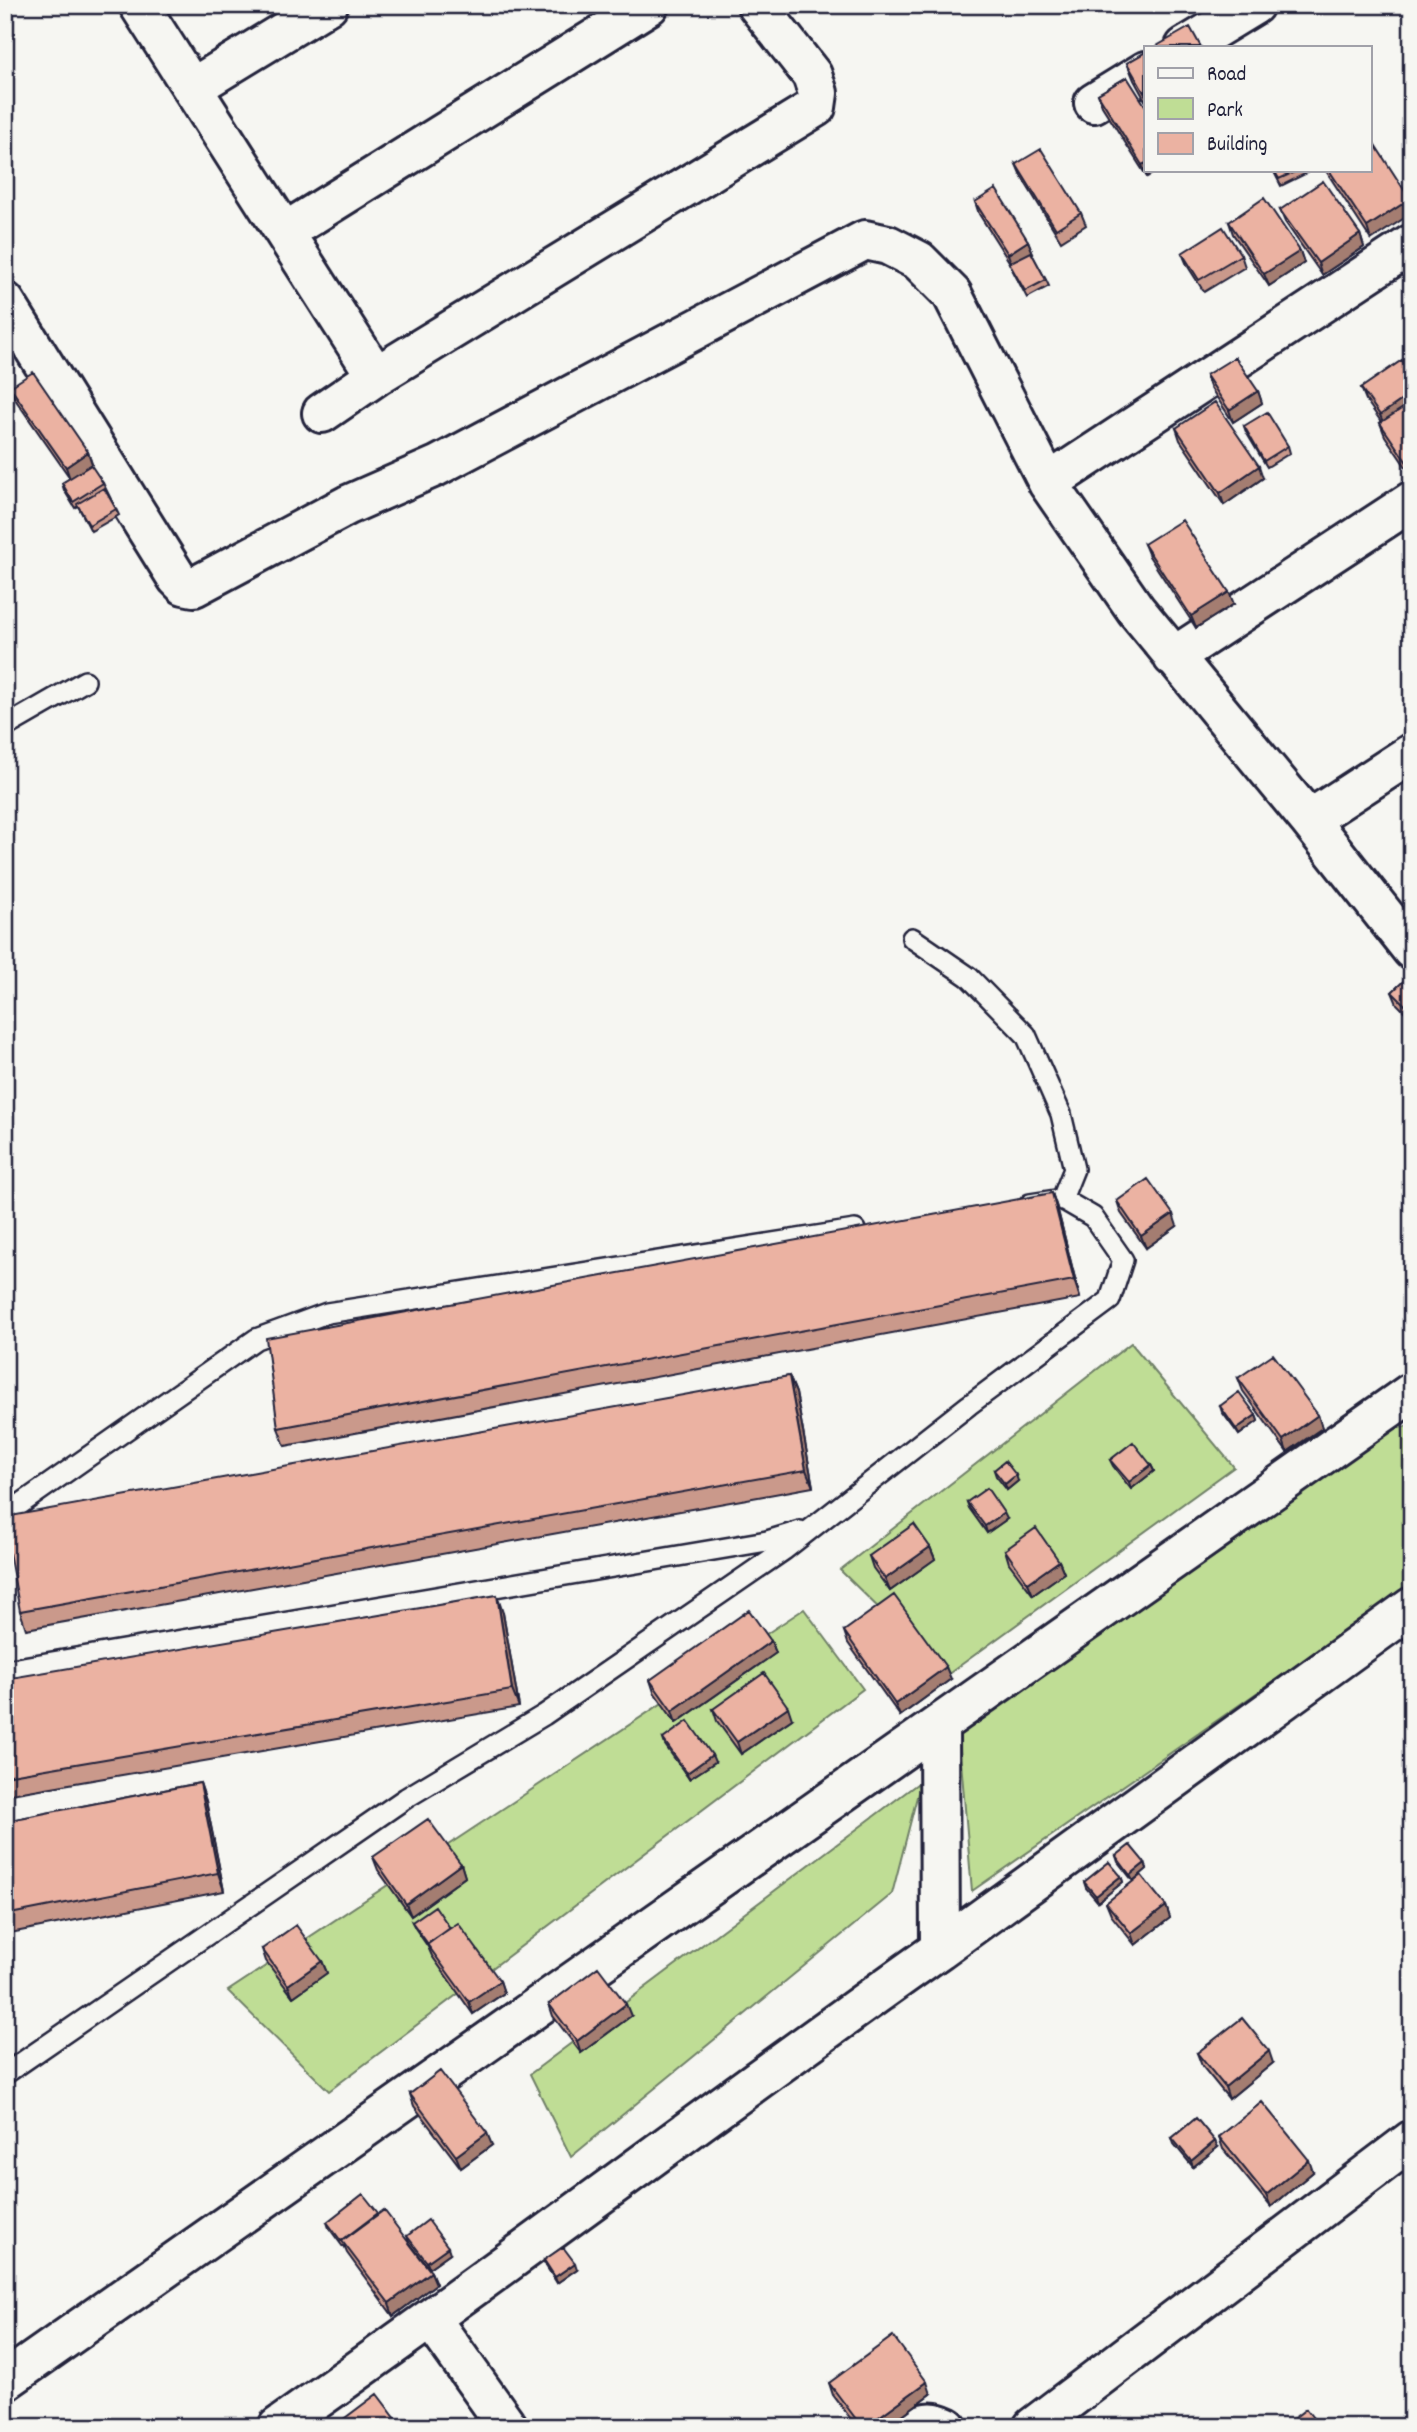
<svg xmlns="http://www.w3.org/2000/svg" width="1417" height="2432" font-family="Dekko,sans-serif">
<rect width="100%" height="100%" fill="#f6f6f2"/>
<filter id="ink" filterUnits="userSpaceOnUse"><feTurbulence type="fractalNoise" baseFrequency=".0143" numOctaves="2"/><feDisplacementMap in="SourceGraphic" scale="14" xChannelSelector="R" yChannelSelector="G"/><feConvolveMatrix kernelMatrix="1 2 1 2 8 2 1 2 1" color-interpolation-filters="sRGB"/></filter>
<g filter="url(#ink)">
<path fill="#bfdd95" stroke="#708068" stroke-width="2" d="M1131 1343 1234 1467 947 1675 840 1570Z
M1412 1425V1585L972 1891 958 1726 1377 1433Z
M804 1609 863 1689 329 2091 228 1991Z
M921 1781 892 1894 571 2157 530 2074Z"/>
<g fill="none" stroke-linecap="round" stroke-linejoin="round">
<defs>
<path id="lane" d="M5 727 85 681
M912 938 969 977 1026 1035 1061 1114 1074 1169 1062 1199
M5 1515 256 1339 327 1313 855 1230
M5 1670 767 1541 800 1531
M5 2074 406 1798 544 1715 784 1550 969 1405 1110 1300 1123 1260 1093 1217 1062 1199 1030 1204"/>
<path id="street" d="M139 5 376 376
M1185 47 1254 5
M192 88 328 5
M1094 103 1146 71
M285 232 649 5
M5 302 177 578 184 585 194 587 348 505 437 466 865 240 888 245 919 261 952 294 1048 483 1136 610 1309 820 1412 950
M322 413 376 376 816 107 818 93 812 75 757 5
M1048 483 1412 244
M1173 657 1412 501
M1309 820 1412 753
M940 1949 1412 1607
M431 2319 508 2427
M5 2381 1412 1392
M278 2427C501 2271 717 2106 940 1949L939 1725
M915 2427C927 2421 935 2421 947 2427
M1033 2427 1412 2140"/>
</defs>
<use href="#lane" stroke="#22223b" stroke-width="24"/>
<use href="#street" stroke="#22223b" stroke-width="44"/>
<use href="#lane" stroke="#f6f6f2" stroke-width="19"/>
<use href="#street" stroke="#f6f6f2" stroke-width="38"/>
</g>
<path fill="#ca998b" stroke="#22223b" stroke-width="2" d="M1146 52V102L1134 80 1127 63Z
M1127 77 1147 177 1102 106 1098 94Z
M1016 164 1081 213 1086 225 1061 241 1021 176Z
M1273 170H1313L1281 186Z
M1326 170H1370L1371 240 1326 171Z
M975 202 1028 241 1033 253 1032 254 1046 280 1049 286 1027 298 1012 269 1009 263H1010L979 214Z
M1280 210 1360 234 1364 247 1322 275 1285 222Z
M1229 222 1300 251 1304 263 1269 286 1233 234Z
M1182 253 1241 255 1245 267 1204 292 1187 265Z
M1412 374V476L1385 436 1380 423H1382L1366 400 1361 388Z
M1206 375 1258 391 1262 403 1233 422 1210 387Z
M10 387 88 452 92 464 81 472 103 483 119 515 91 531 78 506 75 508 64 490 62 483 70 478 15 399Z
M1244 426 1288 446 1290 453 1267 467 1246 432Z
M1176 428 1263 478 1224 505 1180 440Z
M1144 544 1234 604 1196 628 1149 556Z
M1412 973V1019L1397 1004 1392 992Z
M1052 1193 1058 1211 1080 1298 285 1446 278 1428Z
M1117 1201 1177 1226 1146 1248 1121 1213Z
M789 1376 796 1393 813 1487 26 1629 20 1611Z
M1238 1378 1318 1415 1322 1428 1287 1452 1243 1391Z
M1220 1406 1256 1415 1258 1421 1239 1435 1222 1412Z
M1110 1460 1151 1465 1154 1471 1131 1489 1113 1466Z
M994 1470 1018 1481 1007 1490 996 1476Z
M967 1502 1007 1519 987 1533 969 1508Z
M930 1547 935 1559 890 1591 873 1568 869 1556Z
M1005 1550 1059 1561 1064 1573 1033 1595 1009 1563Z
M503 1613 519 1707 5 1795V1679Z
M844 1631 951 1679 900 1716 848 1643Z
M771 1641 776 1653 676 1723 654 1692 650 1680Z
M713 1709 792 1719 741 1754 717 1721Z
M663 1739 715 1762 689 1779 665 1745Z
M200 1783 206 1801 224 1891 5 1934V1821Z
M1116 1856 1145 1863 1147 1869 1133 1881 1118 1862Z
M373 1857 461 1864 465 1877 411 1916 378 1870Z
M1121 1876 1123 1882 1098 1902 1086 1888 1084 1882Z
M1106 1903 1166 1906 1170 1918 1135 1945 1111 1915Z
M412 1922 500 1981 504 1993 473 2014 432 1956 428 1947 415 1928Z
M262 1949 322 1961 327 1973 293 1997 266 1961Z
M549 2004 631 2016 581 2053 553 2016Z
M1197 2053 1273 2063 1229 2099 1202 2066Z
M410 2094 492 2145 461 2168 414 2106Z
M1219 2137 1313 2172 1271 2207 1223 2149Z
M1172 2138 1218 2147 1193 2167 1174 2144Z
M378 2214 431 2272 436 2284 393 2316 347 2253 344 2246 343 2247 329 2228 327 2222Z
M407 2236 450 2253 429 2268 409 2242Z
M544 2260 577 2269 557 2283 546 2266Z
M829 2383 931 2394 886 2427H857L833 2395Z"/>
<path fill="#a47d71" stroke="#22223b" stroke-width="2" d="M1200 5H1210L1202 11Z
M1146 163V170H1159L1147 177 1142 165Z
M1410 199 1412 203V213L1371 240 1367 227Z
M1360 234 1364 247 1322 275 1318 263Z
M1028 241 1033 253 1012 266 1008 254Z
M1300 251 1304 263 1269 286 1264 274Z
M1258 391 1262 403 1233 422 1229 410Z
M1412 393V408L1385 427 1380 415Z
M88 452 92 464 70 479 66 467Z
M1412 461V475L1408 464Z
M1259 466 1263 478 1224 505 1220 493Z
M1229 592 1234 604 1196 628 1191 616Z
M1052 1193 1058 1211 1080 1298 1074 1280Z
M1173 1214 1177 1226 1146 1248 1141 1236Z
M789 1376 796 1393 813 1487 806 1470Z
M1256 1415 1258 1421 1239 1435 1236 1429Z
M1318 1415 1322 1428 1287 1452 1283 1440Z
M1151 1465 1154 1471 1131 1489 1129 1482Z
M1016 1475 1018 1481 1007 1490 1005 1484Z
M1004 1513 1007 1519 987 1533 985 1526Z
M930 1547 935 1559 890 1591 885 1579Z
M1059 1561 1064 1573 1033 1595 1028 1583Z
M497 1595 503 1613 519 1707 512 1690Z
M771 1641 776 1653 676 1723 672 1711Z
M946 1667 951 1679 900 1716 895 1704Z
M788 1707 792 1719 741 1754 737 1742Z
M712 1755 715 1762 689 1779 687 1773Z
M200 1783 206 1801 224 1891 218 1873Z
M1145 1863 1147 1869 1133 1881 1130 1875Z
M461 1864 465 1877 411 1916 406 1904Z
M1121 1876 1123 1882 1098 1902 1096 1896Z
M1166 1906 1170 1918 1135 1945 1131 1933Z
M322 1961 327 1973 293 1997 288 1985Z
M500 1981 504 1993 473 2014 469 2002Z
M626 2004 631 2016 581 2053 577 2041Z
M1269 2051 1273 2063 1229 2099 1225 2087Z
M487 2133 492 2145 461 2168 456 2156Z
M1215 2141 1218 2147 1193 2167 1191 2161Z
M1309 2160 1313 2172 1271 2207 1266 2195Z
M448 2247 450 2253 429 2268 427 2262Z
M575 2263 577 2269 557 2283 555 2277Z
M431 2272 436 2284 393 2316 389 2303Z
M927 2382 931 2394 886 2427H865Z"/>
<path fill="#ebb2a2" stroke="#22223b" stroke-width="2" d="M1190 27 1201 47H1155Z
M1146 52V96L1127 63Z
M1127 77 1146 107V163L1142 165 1098 94Z
M1370 137 1410 199 1367 227 1329 170H1370Z
M1041 149 1081 213 1056 229 1016 164Z
M1274 170H1299L1279 179Z
M1323 181 1360 234 1318 263 1280 210Z
M996 189 1028 241 1008 254 975 202Z
M1264 198 1300 251 1264 274 1229 222Z
M1223 227 1241 255 1199 280 1182 253Z
M1031 252 1046 280 1025 291 1009 263Z
M1235 357 1258 391 1229 410 1206 375Z
M1402 360 1412 374V393L1380 415 1361 388Z
M33 372 88 452 66 467 10 387Z
M1215 402 1259 466 1220 493 1176 428Z
M1412 402V461L1408 464 1380 423Z
M1267 412 1288 446 1264 461 1244 426Z
M91 465 103 483 73 502 62 483Z
M104 488 116 509 89 525 77 504Z
M1182 520 1229 592 1191 616 1144 544Z
M1412 973V1012L1392 992Z
M1148 1179 1173 1214 1141 1236 1117 1201Z
M1052 1193 1074 1280 278 1428 266 1338Z
M1273 1354 1318 1415 1283 1440 1238 1378Z
M789 1376 806 1470 20 1611 5 1531V1517Z
M1239 1392 1256 1415 1236 1429 1220 1406Z
M1133 1442 1151 1465 1129 1482 1110 1460Z
M1005 1461 1016 1475 1005 1484 994 1470Z
M987 1488 1004 1513 985 1526 967 1502Z
M914 1524 930 1547 885 1579 869 1556Z
M1036 1528 1059 1561 1028 1583 1005 1550Z
M497 1595 512 1690 5 1776V1679Z
M894 1595 946 1667 895 1704 844 1631Z
M749 1610 771 1641 672 1711 650 1680Z
M764 1673 788 1707 737 1742 713 1709Z
M688 1721 712 1755 687 1773 663 1739Z
M200 1783 218 1873 5 1915V1821Z
M428 1819 461 1864 406 1904 373 1857Z
M1130 1845 1145 1863 1130 1875 1116 1856Z
M1109 1862 1121 1876 1096 1896 1084 1882Z
M1141 1875 1166 1906 1131 1933 1106 1903Z
M435 1906 450 1928 428 1944 412 1922Z
M458 1923 500 1981 469 2002 427 1944Z
M296 1925 322 1961 288 1985 262 1949Z
M598 1967 626 2004 577 2041 549 2004Z
M1242 2018 1269 2051 1225 2087 1197 2053Z
M440 2071 487 2133 456 2156 410 2094Z
M1262 2102 1309 2160 1266 2195 1219 2137Z
M1196 2118 1215 2141 1191 2161 1172 2138Z
M363 2194 378 2213 341 2241 327 2222Z
M384 2210 431 2272 389 2303 342 2241Z
M428 2220 448 2247 427 2262 407 2236Z
M563 2247 575 2263 555 2277 544 2260Z
M893 2336 927 2382 865 2427H862L829 2383Z
M377 2394 402 2427H345L341 2421Z
M1306 2409 1320 2427H1293L1289 2422Z"/>
</g>
<rect width="1417" height="2432" fill="none" stroke="#f6f6f2" stroke-width="28"/>
<rect x="14" y="14" width="1389" height="2404" fill="none" stroke="#22223b" stroke-width="2.5" filter="url(#ink)"/>
<rect x="1144" y="46" width="228" height="126" fill="#f6f6f2" stroke="#a1a1a9" stroke-width="2"/>
<rect x="1158" y="68" width="35" height="10" fill="#f6f6f2" stroke="#a1a1a9" stroke-width="2"/>
<text x="1207" y="80" font-size="21" fill="#22223b">Road</text>
<rect x="1158" y="98" width="35" height="21" fill="#bfdd95" stroke="#a1a1a9" stroke-width="2"/>
<text x="1207" y="116" font-size="21" fill="#22223b">Park</text>
<rect x="1158" y="133" width="35" height="21" fill="#ebb2a2" stroke="#a1a1a9" stroke-width="2"/>
<text x="1207" y="150" font-size="21" fill="#22223b">Building</text>
</svg>
